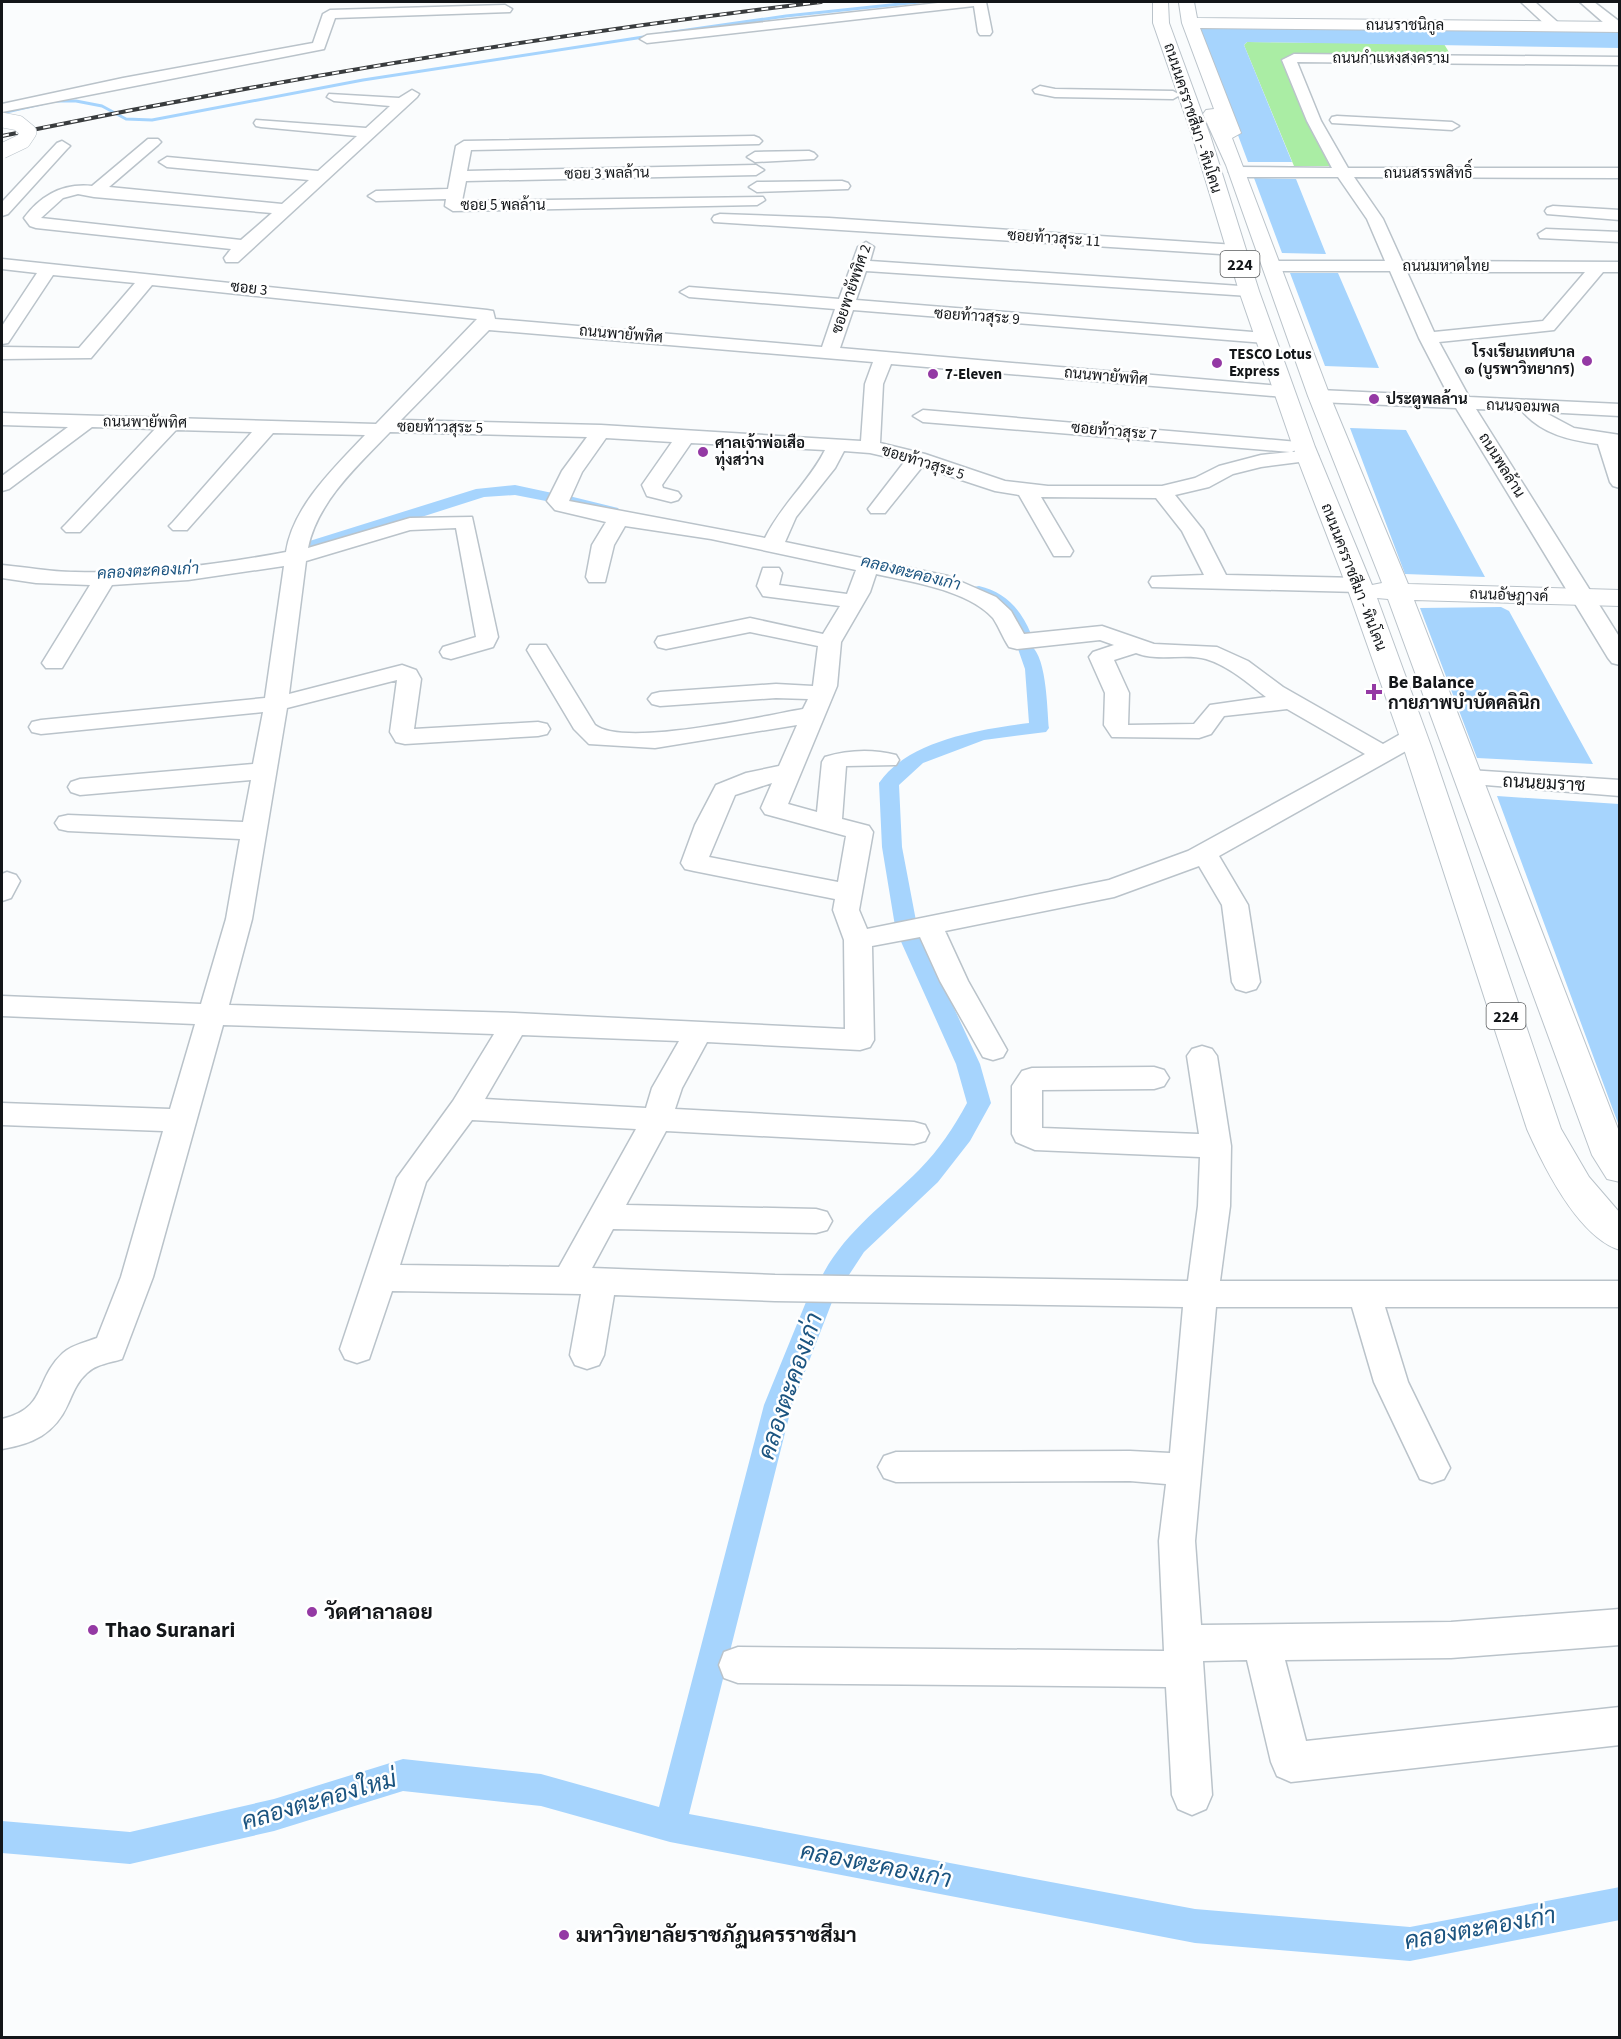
<svg xmlns="http://www.w3.org/2000/svg" width="1621" height="2039" font-family="'Source Sans 3',Sarabun,sans-serif">
<rect width="100%" height="100%" fill="#fafcfd"/>
<path fill="#aaeda4" d="M1247 42 1444 44 1452 57H1287L1285 60 1331 166H1294L1244 45Z"/>
<path fill="#a6d4fd" d="M1198 28 1619 32 1620 48 1247 42 1244 45 1292 162H1248Z
M1254 178 1296 179 1326 254 1282 253Z
M1290 273H1338L1379 368 1325 366Z
M1350 428 1406 430 1485 577 1405 574Z
M1501 607 1509 611 1593 764 1477 758 1420 608Z
M1497 796 1619 804V1126Z"/>
<g fill="none" stroke-linecap="round" stroke-linejoin="round">
<path stroke="#a6d4fd" stroke-width="3" d="M666 33 786 16 919 2
M2 113 54 101H76L102 106 126 119 152 120 363 80 650 36"/>
<path fill="#a6d4fd" fill-rule="evenodd" d="M515 485 557 494 559 497 565 495 618 508 620 511 612 516 559 503 557 500 551 502 515 495 484 497 312 552 306 553 298 548 300 544 476 489Z
M979 586C1005 592 1021 609 1031 634L1028 638H1016L1000 610 973 595 970 591 973 587Z
M1027 644C1047 649 1047 709 1049 728L1046 732 984 740 923 763 899 785 902 847 917 926 915 929 920 935 980 1064 991 1103 970 1141 938 1182 864 1252 845 1281 836 1284 827 1281 823 1274C846 1231 885 1204 919 1170 939 1150 954 1127 967 1103L956 1064 898 935 900 932 895 926 882 847 879 783C908 740 982 729 1029 723L1025 669 1018 649Z
M819 1291 828 1295 832 1302 792 1405 689 1814 1195 1909 1410 1927 1620 1887V1920L1410 1961 1195 1943 670 1842 541 1806 403 1791 274 1831 130 1864 2 1853V1821L130 1832 274 1799 403 1759 541 1774 659 1807 764 1405 806 1302 810 1295Z"/>
<defs>
<path id="minor" d="M947 2H986L992 32 990 35H980L978 32 974 6 647 43 640 39 647 35Z
M1521 2H1535L1562 26 1555 30 1550 29Z
M1580 2H1594L1620 22V30H1612Z
M505 5 512 9 510 12 335 18 324 49 2 112V104L123 78 313 43 323 14 330 10Z
M1294 54 1620 57V65L1297 62 1321 121 1348 168H1620V178L1354 177 1383 219 1402 261 1620 262V272H1603L1554 330 1439 342 1469 397 1620 404V416L1544 412 1574 428 1620 435V488L1613 486 1610 482 1598 444C1569 440 1542 434 1522 411L1476 409 1620 638V665L1612 663 1608 658 1456 408 1319 402 1309 396 1319 390 1449 396 1419 338 1390 271H1272L1263 266 1272 261H1385L1367 219 1338 177H1237L1229 172 1237 167 1332 168 1307 121 1282 60ZM1407 272H1585L1543 321 1434 332Z
M1040 86 1055 89 1173 91 1180 95 1173 99 1055 97 1035 93 1033 90Z
M412 90 419 94 417 97 238 262H226L224 258 231 249 36 228 30 226 24 218C41 195 64 183 92 186L148 139H158L161 142 158 145 109 187 282 204 309 180 167 167 159 162 167 157 318 171 357 136 261 127 256 126 254 123 256 120 366 128 390 106 334 101 327 97 329 94 399 98ZM78 194 94 197 272 213 241 240 41 218 63 198Z
M1337 116 1452 122 1459 126 1452 130 1332 123 1330 120 1332 117Z
M754 136 759 138 762 141 759 144 471 150 467 171 756 165 764 170 756 175 466 181 462 201 763 197 765 200 757 205 453 211 445 206 446 199 376 201 368 196 376 191 448 189 456 146 464 141Z
M62 141 70 146 67 149 8 214 2 216V202L57 143Z
M809 151 814 153 817 156 814 159 755 162 747 157 755 152Z
M842 181 848 183 850 186 848 189 757 192 749 187 757 182Z
M1553 206 1620 210V220L1547 214 1545 211 1547 208Z
M720 214 829 218 1236 245 1244 250 1236 255 714 222 712 219 714 216Z
M1546 229 1620 232V242L1540 238 1538 234Z
M866 242 874 247 870 261 1255 287 1258 291 1255 295 1249 296 866 271 856 300 1265 333 1274 338 1265 343 853 310 840 348 1291 387 1293 391 1284 397 891 364 883 384 880 443 925 454 1005 481 1048 486H1162L1195 478 1219 466 1261 455 1290 452 923 422 913 416 923 410 1298 442 1301 446 1292 452H1315L1318 456 1315 460 1261 467 1233 474 1209 487 1175 495 1203 530 1226 575 1359 578 1367 580 1370 585 1367 590 1359 592 1152 587 1149 582 1152 577 1204 575 1182 531 1156 498 1041 497 1073 551 1070 556H1054L1019 495 995 491 922 467 885 513H871L868 509 905 461 870 453 844 451 835 468 796 517 785 542 948 576 996 597 1011 611 1024 634 1102 626 1154 644 1217 647 1248 661 1283 687 1383 744 1404 732 1413 730 1422 732 1425 737 1422 742 1219 856 1248 905 1260 982 1256 989 1246 992 1236 989 1232 982 1222 905 1199 866 1114 897 945 931 968 981 1007 1050 1003 1057 993 1060 983 1057 940 981 920 937 872 946 874 1040 870 1047 860 1050 707 1042 682 1088 675 1109 914 1122 925 1125 929 1133 925 1141 914 1144 666 1131 626 1205 816 1209 827 1212 832 1221 827 1230 816 1233 613 1229 592 1268 775 1275 1188 1281 1198 1206 1200 1157 1035 1150 1016 1142 1012 1134V1086L1022 1071 1032 1068 1154 1067 1164 1070 1169 1078 1164 1086 1154 1089 1042 1090V1128L1199 1134 1187 1056 1192 1049 1202 1046 1212 1049 1217 1056 1231 1146 1230 1206 1220 1281H1620V1307H1385L1408 1382 1450 1468 1444 1479 1432 1483 1420 1479 1374 1382 1352 1307H1216L1195 1541 1201 1625 1451 1622 1620 1609V1645L1451 1658 1285 1660 1306 1741 1620 1707V1745L1291 1782 1277 1776 1271 1762 1247 1660 1203 1661 1212 1795 1206 1809 1192 1815 1178 1809 1172 1795 1166 1687 738 1683 724 1678 719 1665 724 1652 738 1647 1164 1651 1159 1541 1166 1484 1130 1481 896 1482 884 1478 878 1467 884 1456 896 1452 1130 1451 1170 1453 1183 1307 775 1301 614 1295 604 1355 599 1365 587 1369 575 1365 570 1355 581 1294 392 1291 369 1359 357 1363 345 1359 340 1349 397 1178 453 1101 494 1034 223 1025 153 1277 122 1359C110 1363 96 1364 87 1373 77 1382 73 1393 68 1404 55 1434 32 1444 2 1449V1419C48 1408 34 1380 63 1353 72 1345 86 1342 97 1338L121 1277 163 1131 2 1125V1103L170 1109 195 1024 2 1016V996L201 1004 226 919 240 839 68 831 59 829 55 823 59 817 68 815 243 822 251 780 80 795 71 792 68 787 71 782 80 779 253 764 263 712 41 734 32 732 29 727 32 722 41 720 265 698 284 566 188 580 112 585 62 668H46L42 663 90 585 36 583 2 578V565C26 567 50 572 75 572 146 574 216 565 286 552 293 506 334 468 365 435L273 433 187 530H173L169 526 173 522 252 432 176 430 80 532H66L62 528 66 524 155 429 92 427 9 489 2 491V476L68 427 2 425V413L376 424 477 319 152 285 91 358 2 359V347L79 348 135 283 53 275 8 343 2 344V326L37 273 2 269V259L487 310 493 311 495 319 822 347 835 309 689 297 680 292 689 287 839 299 858 247ZM489 330 873 362 865 384 861 441 601 425 401 420ZM390 432 587 437 562 471 547 501 555 510 606 522 592 545 586 577 589 582H605L614 545 625 526 711 539 856 570 847 594 779 585 782 573 779 568H763L757 586 763 596 840 606 823 634 750 618 658 637 655 642 658 647 666 649 750 632 818 646 813 686 776 684 660 692 652 694 648 699 652 704 660 706 776 698 808 699 803 709C763 716 624 748 595 725L546 645H530L527 650 574 729 589 744 655 748 797 725 779 766 746 773 716 785 695 825 681 863 685 869 694 871 835 899 833 910 844 940 845 1029 515 1013 229 1005 252 919 287 708 397 680 390 732 396 742 405 744 538 736 547 734 550 729 547 724 538 722 414 729 421 679 416 670 402 665 289 694 306 561 410 530 456 528 476 637 443 647 440 652 443 657 451 659 493 647 498 637 472 517 410 518 308 548C317 502 359 464 390 432ZM606 438 672 442 642 485 647 496 671 502 678 500 681 496 678 492 663 488 662 485 691 443 825 450C809 482 781 505 765 538L569 501 582 472ZM876 574C911 582 968 590 993 618 999 627 1003 638 1009 647L1017 649 1100 640 1114 645 1093 652 1089 657 1105 693 1104 725 1112 737 1199 738 1211 734 1224 716 1287 709 1365 754 1188 851 1109 880 867 929 859 910 873 832 869 826 842 819 846 766 896 765 899 760 896 755C872 749 848 750 825 757L822 762 817 812 788 804 837 686 841 642 870 592ZM1136 653C1159 662 1184 653 1206 659 1229 666 1248 683 1266 697L1210 705 1194 724 1128 725 1129 693 1114 660ZM772 783 761 808 765 814 846 836 838 882 709 857 735 795ZM522 1035 679 1041 652 1088 646 1108 485 1099ZM472 1120 636 1129 559 1267 400 1265 426 1182Z
M1469 770 1620 780V796L1460 783 1457 778 1460 773Z
M7 872 16 875 20 881 11 898 2 901V874Z"/>
<path id="major" d="M1153 2H1168L1169 23 1210 135 1259 291 1315 447 1372 585 1382 583 1308 396 1226 165 1203 114 1206 110 1214 109 1182 23 1179 3 1194 2 1197 18 1620 22V32L1200 28 1241 133 1232 138 1330 396 1408 584 1620 590V606L1414 600 1620 1134V1182L1607 1179 1592 1155 1388 599 1377 598 1431 746 1561 1129 1589 1177 1620 1213V1250C1578 1237 1544 1167 1527 1129L1403 746 1348 590 1293 447 1239 291 1192 135 1153 23Z"/>
</defs>
<use href="#minor" stroke="#bac3ca" stroke-width="3"/>
<use href="#major" stroke="#bac3ca" stroke-width="2"/>
<use href="#minor" fill="#fff" fill-rule="evenodd"/>
<use href="#major" fill="#fff" fill-rule="evenodd"/>
<defs>
<path id="rail" d="M2 136C273 80 546 35 821 2"/>
</defs>
<use href="#rail" stroke="#393c3e" stroke-width="4"/>
<use href="#rail" stroke="#fff" stroke-width="2" stroke-dasharray="7" stroke-linecap="butt"/>
<defs>
<path id="minor-bridge" d="M2 120 18 123 29 132 23 141 2 151"/>
</defs>
<use href="#minor-bridge" stroke="#bac3ca" stroke-width="16" stroke-linecap="butt"/>
<use href="#minor-bridge" stroke="#fff" stroke-width="15"/>
</g>
<g fill="#9439a4" stroke="#fff" stroke-width="2">
<circle cx="1587" cy="361" r="6"/>
<circle cx="1217" cy="363" r="6"/>
<circle cx="933" cy="374" r="6"/>
<circle cx="1374" cy="399" r="6"/>
<circle cx="703" cy="452" r="6"/>
<path d="M1371 683h6v6h6v6h-6v6h-6v-6h-6v-6h6z"/>
<circle cx="312" cy="1612" r="6"/>
<circle cx="93" cy="1630" r="6"/>
<circle cx="564" cy="1935" r="6"/>
</g>
<g text-anchor="middle" stroke-width="5" stroke-linejoin="round" paint-order="stroke">
<g font-size="15" fill="#131619" stroke="#fff">
<text x="1405" y="30">ถนนราชนิกูล</text>
<text x="1391" y="63">ถนนกำแหงสงคราม</text>
<text transform="translate(1193 118) rotate(72)" y="5">ถนนนครราชสีมา - หินโคน</text>
<text transform="translate(607 173) rotate(-1)" y="5">ซอย 3 พลล้าน</text>
<text x="1428" y="178">ถนนสรรพสิทธิ์</text>
<text x="503" y="210">ซอย 5 พลล้าน</text>
<text transform="translate(1054 238) rotate(4)" y="5">ซอยท้าวสุระ 11</text>
<text x="1446" y="271">ถนนมหาดไทย</text>
<text transform="translate(249 288) rotate(6)" y="5">ซอย 3</text>
<text transform="translate(851 289) rotate(-71)" y="5">ซอยพายัพทิศ 2</text>
<text transform="translate(977 316) rotate(4)" y="5">ซอยท้าวสุระ 9</text>
<text transform="translate(621 334) rotate(5)" y="5">ถนนพายัพทิศ</text>
<text transform="translate(1106 376) rotate(5)" y="5">ถนนพายัพทิศ</text>
<text transform="translate(1523 406) rotate(2)" y="5">ถนนจอมพล</text>
<text transform="translate(145 422) rotate(1)" y="5">ถนนพายัพทิศ</text>
<text transform="translate(440 427) rotate(1)" y="5">ซอยท้าวสุระ 5</text>
<text transform="translate(1114 431) rotate(5)" y="5">ซอยท้าวสุระ 7</text>
<text transform="translate(923 462) rotate(17)" y="5">ซอยท้าวสุระ 5</text>
<text transform="translate(1502 465) rotate(58)" y="5">ถนนพลล้าน</text>
<text transform="translate(1354 577) rotate(69)" y="5">ถนนนครราชสีมา - หินโคน</text>
<text transform="translate(1509 595) rotate(2)" y="5">ถนนอัษฎางค์</text>
</g>
<g font-size="15" font-weight="bold" fill="#131619" stroke="#fff" text-anchor="start">
<text x="1575" y="357" text-anchor="end">โรงเรียนเทศบาล<tspan x="1575" dy="17">๑ (บูรพาวิทยากร)</tspan></text>
<text x="1229" y="359">TESCO Lotus<tspan x="1229" dy="17">Express</tspan></text>
<text x="945" y="379">7-Eleven</text>
<text x="1386" y="404">ประตูพลล้าน</text>
<text x="715" y="448">ศาลเจ้าพ่อเสือ<tspan x="715" dy="17">ทุ่งสว่าง</tspan></text>
</g>
<g fill="#fff" stroke="#5a5c5e" stroke-width="1.5">
<rect x="1220.5" y="251" width="39" height="26" rx="4.5"/>
<rect x="1486.5" y="1003" width="39" height="26" rx="4.5"/>
</g>
<g font-size="16" font-weight="bold" fill="#131619">
<text x="1240" y="270">224</text>
<text x="1506" y="1022">224</text>
</g>
<g font-size="16" font-style="italic" fill="#1b5480" stroke="#fff">
<text transform="translate(148 570) rotate(-3)" y="6">คลองตะคองเก่า</text>
<text transform="translate(911 572) rotate(14)" y="6">คลองตะคองเก่า</text>
</g>
<g font-size="18" font-weight="bold" fill="#131619" stroke="#fff" text-anchor="start">
<text x="1388" y="688">Be Balance<tspan x="1388" dy="21">กายภาพบำบัดคลินิก</tspan></text>
</g>
<g font-size="18" fill="#131619" stroke="#fff">
<text transform="translate(1544 783) rotate(3)" y="6">ถนนยมราช</text>
</g>
<g font-size="21" font-weight="bold" fill="#131619" stroke="#fff" text-anchor="start">
<text x="324" y="1619">วัดศาลาลอย</text>
<text x="105" y="1637">Thao Suranari</text>
<text x="576" y="1942">มหาวิทยาลัยราชภัฏนครราชสีมา</text>
</g>
<g font-size="24" font-style="italic" fill="#1b5480" stroke="#fff">
<text transform="translate(790 1386) rotate(-71)" y="8">คลองตะคองเก่า</text>
<text transform="translate(319 1800) rotate(-16)" y="8">คลองตะคองใหม่</text>
<text transform="translate(876 1865) rotate(11)" y="8">คลองตะคองเก่า</text>
<text transform="translate(1480 1928) rotate(-10)" y="8">คลองตะคองเก่า</text>
</g>
</g>
<rect width="1621" height="2039" fill="none" stroke="#131619" stroke-width="6"/>
</svg>
